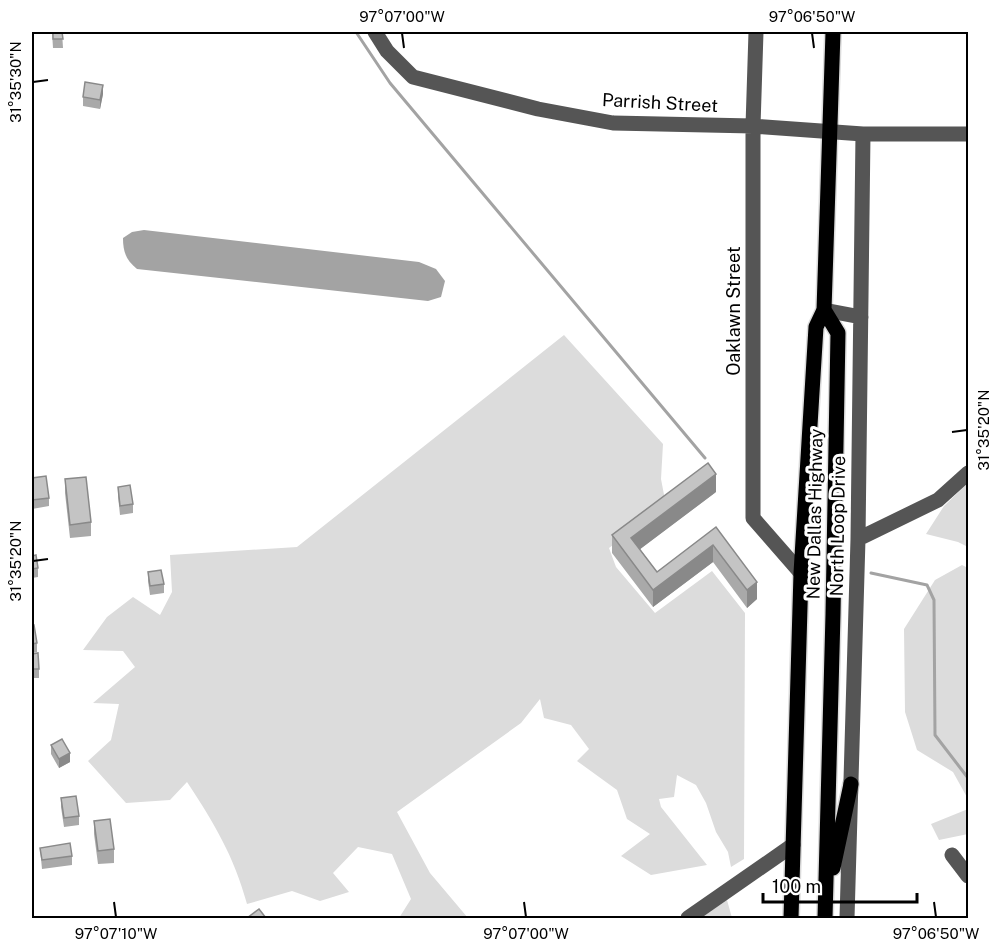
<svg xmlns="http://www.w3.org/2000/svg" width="1000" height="950" font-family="'Public Sans',sans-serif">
<rect width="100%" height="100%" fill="#fff"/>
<path fill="#dcdcdc" d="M564 335 663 444 661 479 666 505 609 548 616 567 655 613 712 571 745 613 744 859 731 867 728 852 716 832 706 803 696 785 677 775 674 797 659 799 661 807 707 865 651 875 621 856 650 834 627 819 617 790 577 761 589 749 571 725 544 718 540 699 521 723 397 812 430 873 468 918H399L411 899 392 854 358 847 333 873 349 892 320 901 292 891 247 904C234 856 214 823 187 782L170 800 126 803 88 761 111 740 119 704 93 703 135 667 123 651 83 650 107 617 133 597 160 615 172 592 170 555 297 547Z
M968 483V547L958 542 926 534 944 506Z
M962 565 968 568V799L953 772 917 750 905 712 904 629 935 580Z
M968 809V834L939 840 931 824Z
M727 900 732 918H701Z"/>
<path fill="#a3a3a3" d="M144 230 419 262 436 269 445 281 441 297 428 301 137 269C126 260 123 252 123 238L132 232Z"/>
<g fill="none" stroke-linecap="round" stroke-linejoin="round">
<path stroke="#a3a3a3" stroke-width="3" d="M356 32 390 83 705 458
M871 573 927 585 934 600 935 735 968 778"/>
<defs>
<path id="major" d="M824 310 838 333 833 614 825 918
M833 868 851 784
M791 918 801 573 816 327 824 310 833 32"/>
</defs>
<use href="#major" stroke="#dbdbdb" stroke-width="18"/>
<path stroke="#555" stroke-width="15" d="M375 32 387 51 413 77 538 109 613 123 753 126 863 134H968
M756 32 753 126V518L801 573
M824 310 861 317
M858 539 938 500 968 473
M952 855 968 876
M688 918 793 845
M847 918 858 539 863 134"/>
<use href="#major" stroke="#000" stroke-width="15"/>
</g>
<path fill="#a9a9a9" d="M52 32H62L63 48H53Z
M103 94 100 109 83 106V97Z
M32 478 49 498V506L32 509Z
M65 479 91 522V536L70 538 65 493Z
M118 487 133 504V513L120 515 118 496Z
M716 492 640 549 657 572 716 527 757 599 747 608 713 562 653 607 612 553V535Z
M32 556 38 568V577L32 578Z
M148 572 164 584V593L150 595 148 581Z
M32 592 33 606V615H32Z
M32 626 37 643V652L32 653Z
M32 654 39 669V678H32Z
M51 745 70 762 59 768 51 754Z
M61 798 79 816V825L64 827 61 807Z
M94 821 114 849V863L98 864 94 834Z
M40 848 72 856V865L42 869Z"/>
<path fill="#898989" d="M103 85V94L100 109V100Z
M716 474V492L631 556V538Z
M713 545V562L653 607V590Z
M757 582V599L747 608V590Z
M70 753V762L59 768V759Z"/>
<path fill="#c4c4c4" stroke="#898989" stroke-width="1.5" d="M53 32H62L63 39H53Z
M85 82 103 85 100 100 83 97Z
M708 463 716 474 631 538 657 572 716 527 757 582 747 590 713 545 653 590 612 535Z
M46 476 49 498 32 500V478Z
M86 477 91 522 70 525 65 479Z
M130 485 133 504 120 506 118 487Z
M36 555 38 568 32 569V556Z
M161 570 164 584 150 586 148 572Z
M32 592 33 606 32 607Z
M34 625 37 643 32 644V626Z
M38 653 39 669H32V654Z
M62 739 70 753 59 759 51 745Z
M76 796 79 816 64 818 61 798Z
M110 819 114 849 98 851 94 821Z
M70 843 72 856 42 860 40 848Z
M259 909 266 918H247Z"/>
<path fill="none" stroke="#000" stroke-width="2" d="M402 33 404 48M812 33 814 48M33 82 48 80M952 432 967 430M33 561 48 559M114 902 116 917M524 902 526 917M934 902 936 917"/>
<g text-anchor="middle" stroke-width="6" stroke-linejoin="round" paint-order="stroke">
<g font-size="18" fill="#000" stroke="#fff">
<text transform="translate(660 103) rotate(3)" y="6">Parrish Street</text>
<text transform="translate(734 311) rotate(-90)" y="6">Oaklawn Street</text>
<text transform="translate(815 514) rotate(-89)" y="6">New Dallas Highway</text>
<text transform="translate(838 526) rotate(-89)" y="6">North Loop Drive</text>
</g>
</g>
<rect width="1000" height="950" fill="none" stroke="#ffffff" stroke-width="66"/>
<path d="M763 893v9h154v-9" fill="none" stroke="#000000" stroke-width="3"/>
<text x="772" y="893" font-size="18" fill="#000000" stroke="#ffffff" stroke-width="4.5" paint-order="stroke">100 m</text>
<rect x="33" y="33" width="934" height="884" fill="none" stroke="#000" stroke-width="2"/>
<g font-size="15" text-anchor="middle" fill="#000">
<text x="402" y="22">97°07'00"W</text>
<text x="812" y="22">97°06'50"W</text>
<text transform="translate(16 82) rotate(-90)" y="5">31°35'30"N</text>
<text transform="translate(984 430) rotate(-90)" y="5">31°35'20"N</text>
<text transform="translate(16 561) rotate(-90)" y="5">31°35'20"N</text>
<text x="116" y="939">97°07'10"W</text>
<text x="526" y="939">97°07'00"W</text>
<text x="936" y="939">97°06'50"W</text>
</g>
</svg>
